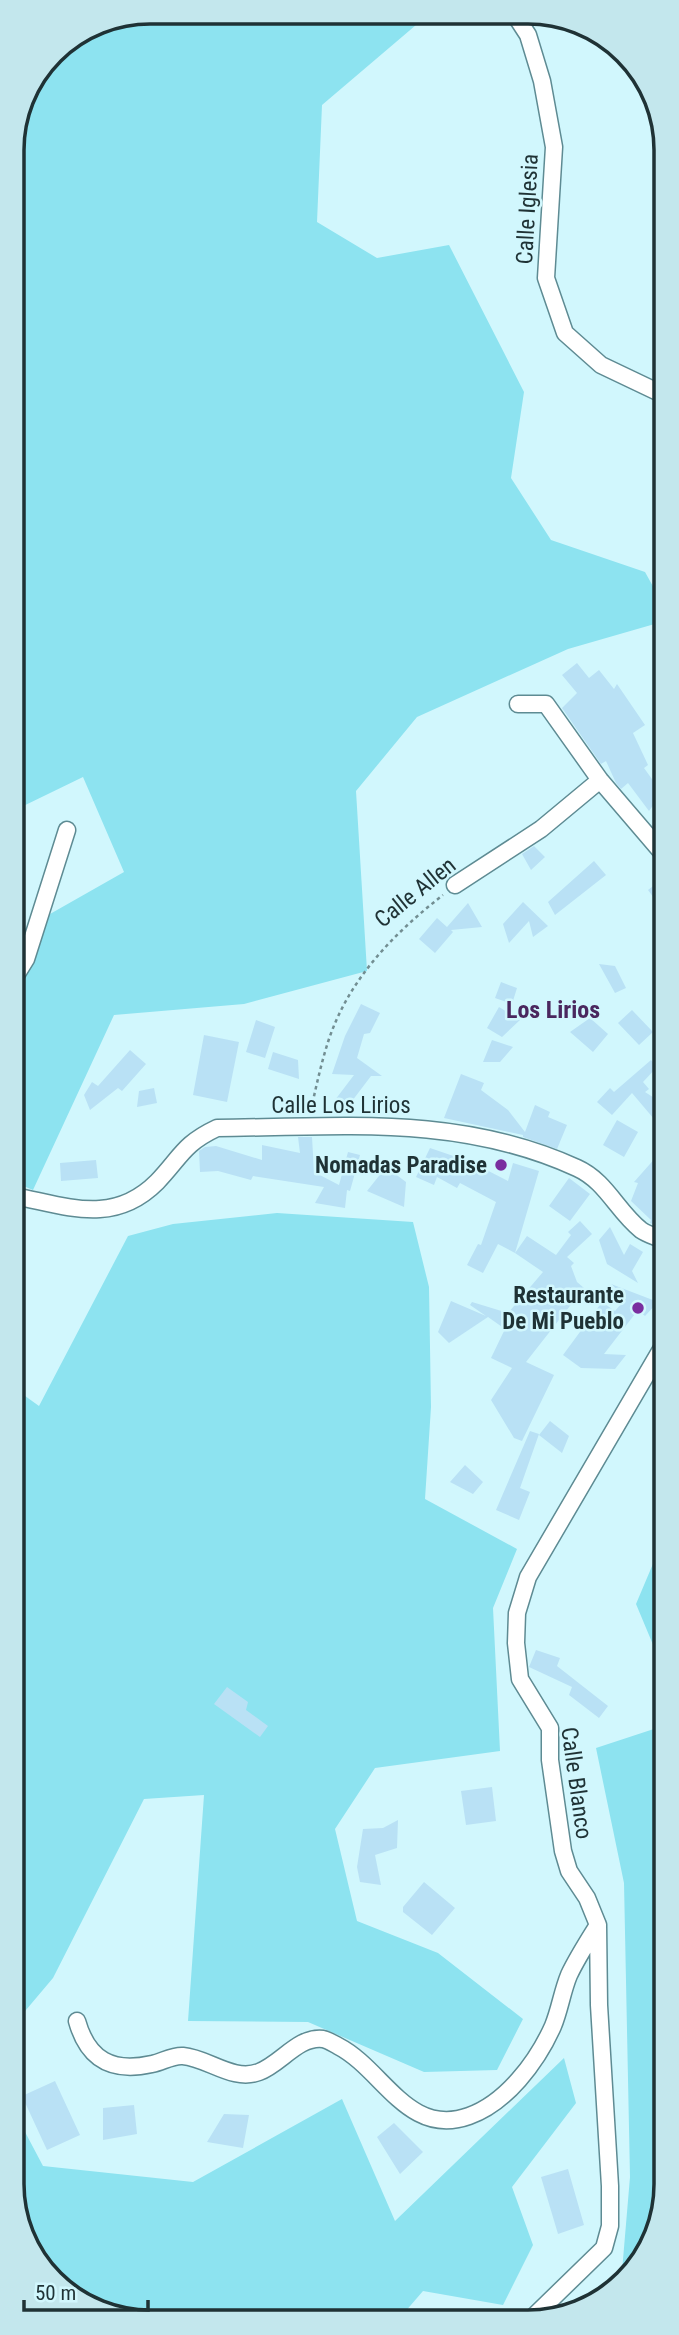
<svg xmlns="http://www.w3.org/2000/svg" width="679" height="2335" font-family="'Roboto Condensed',sans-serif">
<rect width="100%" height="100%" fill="#d1f7fd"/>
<path fill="#8de3f0" d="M150 12 457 14 416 25 322 105 317 222 377 258 449 245 524 392 511 478 551 540 645 572 665 608V621L568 649 417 717 356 791 367 971 244 1004 114 1015 33 1190 14 1182 13 935 124 872 83 777 13 811V645L25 637 13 588V142L26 90 53 52 98 23Z
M277 1213 413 1222 429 1287 431 1407 425 1499 517 1549 493 1608 500 1751 375 1768 335 1829 357 1921 438 1953 523 2019 497 2070 424 2072 308 2022 188 2021 204 1795 144 1799 53 1978 15 2023 14 1388 39 1406 128 1236 173 1224Z
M666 1533V1705L659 1659 636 1604Z
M666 1725V2193L632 2276 621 2283 630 2177 624 1883 596 1748Z
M564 2058 576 2103 512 2187 533 2245 503 2305 423 2291 398 2320H123L52 2282 15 2211V2113L43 2166 193 2182 342 2099 395 2221Z"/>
<path fill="#b9e1f5" d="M577 663 589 678 599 670 614 689 617 684 645 725 633 733 648 765 644 768 662 793 649 811 628 783 621 789 616 783 606 761 601 764 562 708 577 693 562 675Z
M534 846 545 857 531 870 522 854Z
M594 861 606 875 555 915 548 902Z
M665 877V913L648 890Z
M523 902 548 926 533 937 529 921 509 943 503 924Z
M468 903 482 927 451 930 453 932 435 953 419 939 437 918 447 927Z
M599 964 615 966 626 988 615 993Z
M501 982 517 988 512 1004 495 998Z
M361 1004 380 1013 370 1033 364 1034 357 1058 382 1076H371L346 1109 335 1100 354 1075 332 1074 345 1036Z
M499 1007 520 1020 502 1037 487 1028Z
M632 1010 653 1032 639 1045 618 1023Z
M590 1018 608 1034 593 1052 570 1032Z
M256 1020 275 1027 265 1058 246 1052Z
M204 1035 239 1042 227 1102 193 1095Z
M492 1040 513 1047 500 1062H483Z
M130 1050 146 1064 122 1091 118 1088 90 1110 84 1095 92 1082 98 1086Z
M273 1052 298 1060 299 1079 268 1069Z
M651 1060 657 1067 643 1082 649 1089 645 1092 665 1105V1132L632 1093 612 1115 597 1102 610 1088 614 1092Z
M461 1074 484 1083 481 1090 508 1110 525 1132 535 1105 550 1112 548 1117 567 1125 557 1149 523 1137V1135L444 1118Z
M154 1088 157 1103 137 1107 139 1091Z
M617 1120 638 1132 624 1157 603 1145Z
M298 1137H312L314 1172 339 1185 348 1152 360 1155 350 1191 347 1190 345 1208 315 1203 324 1187 253 1176 251 1180 218 1171 200 1172 199 1151 205 1147 216 1146 262 1160V1145L300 1153Z
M665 1147V1229L650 1223 651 1220 631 1201 638 1183 634 1182Z
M430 1148 471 1162 508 1181 513 1163 539 1171 515 1253 498 1244 483 1273 467 1265 478 1244 481 1245 496 1202 460 1183 457 1188 437 1177 434 1185 416 1177Z
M96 1160 98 1178 61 1181 60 1163Z
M386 1167 406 1182 404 1207 367 1191Z
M569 1178 590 1194 570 1221 549 1206Z
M580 1221 592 1234 567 1257 574 1263 571 1266 577 1282 584 1288 526 1362 554 1375 522 1441 514 1438 491 1400 512 1368 491 1358 505 1329 488 1317 449 1343 438 1332 451 1301 486 1316 470 1305 472 1302 508 1313 543 1272 515 1253 527 1236 556 1255 571 1235 568 1232Z
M610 1227 624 1255 630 1244 643 1252 632 1271 638 1283 607 1264 599 1240Z
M611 1284 658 1302 645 1316 638 1310 604 1354 626 1355 615 1369 581 1368 563 1355 602 1302 615 1311 626 1298Z
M550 1421 569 1436 562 1453 539 1435Z
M530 1431 539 1434 520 1488 530 1492 519 1520 496 1510Z
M465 1465 483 1482 473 1494 450 1482Z
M536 1650 560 1658 557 1666 608 1706 599 1718 569 1695 572 1687 529 1667Z
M227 1687 248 1702 246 1710 268 1726 260 1737 214 1704Z
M492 1787 496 1821 466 1825 461 1791Z
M398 1820 397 1848 375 1855 381 1885 360 1882 357 1867 363 1829 383 1828Z
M424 1882 455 1908 432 1935 403 1912V1907Z
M55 2081 80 2135 47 2150 22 2096Z
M134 2105 137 2134 103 2140V2108Z
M224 2114 249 2115 243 2148 207 2142Z
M394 2123 423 2152 400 2174 377 2137Z
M568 2169 584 2225 558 2234 541 2177Z"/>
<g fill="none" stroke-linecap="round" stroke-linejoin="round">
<defs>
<path id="minor" d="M515 15 528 35 542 81 554 147 546 278 565 333 601 365 664 395
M518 704H546L600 780 665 856
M455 885 541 829 600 780
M13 980 26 959 67 830
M14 1196C67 1206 113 1226 157 1182 181 1157 183 1144 217 1128 342 1127 459 1114 577 1168 606 1181 617 1211 641 1230 648 1235 658 1237 665 1241
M77 2021C88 2060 112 2073 152 2064 162 2062 173 2055 183 2056 208 2058 233 2082 259 2072 281 2064 298 2036 323 2039 328 2040 334 2044 338 2046 383 2069 408 2138 469 2116 506 2103 537 2062 553 2026 560 2009 562 1992 569 1975 577 1958 588 1941 598 1925
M530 2320 604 2248 610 2226V2186L599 2005 598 1925 587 1898 569 1871 563 1851 550 1760V1728L520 1679 516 1643 517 1613 528 1577 666 1341"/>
</defs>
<use href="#minor" stroke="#5e8b93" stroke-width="19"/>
<path stroke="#728e92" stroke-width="2.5" stroke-dasharray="3.5 3.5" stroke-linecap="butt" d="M311 1110C316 1087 321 1064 328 1042 348 980 393 934 443 895"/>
<use href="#minor" stroke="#fff" stroke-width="16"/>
</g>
<g fill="#7a2e9f" stroke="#d1f7fd" stroke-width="2.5">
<circle cx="501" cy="1165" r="7"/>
<circle cx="638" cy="1308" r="7"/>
</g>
<g text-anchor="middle" stroke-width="5" stroke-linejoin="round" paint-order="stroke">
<g font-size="23" fill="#1f3235" stroke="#d1f7fd">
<text transform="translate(527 209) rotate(-87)" y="8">Calle Iglesia</text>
<text transform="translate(415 892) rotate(-39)" y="8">Calle Allen</text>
<text x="341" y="1113">Calle Los Lirios</text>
<text transform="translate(577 1783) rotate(82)" y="8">Calle Blanco</text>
</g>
<g font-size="23" font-weight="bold" fill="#1f3235" stroke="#d1f7fd" text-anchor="end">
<text x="487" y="1173">Nomadas Paradise</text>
<text x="624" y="1303">Restaurante<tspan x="624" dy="26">De Mi Pueblo</tspan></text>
</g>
<g font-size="24" font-weight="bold" fill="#4a275e" stroke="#d1f7fd">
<text x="553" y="1018">Los Lirios</text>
</g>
</g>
<path d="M0 0H679V2335H0ZM150 24H528A126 126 0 0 1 654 150V2184A126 126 0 0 1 528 2310H150A126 126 0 0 1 24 2184V150A126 126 0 0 1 150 24Z" fill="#c3e7ed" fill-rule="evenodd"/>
<path fill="none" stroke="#1f3235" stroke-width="3.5" d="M150 24H528A126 126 0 0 1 654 150V2184A126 126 0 0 1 528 2310H150A126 126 0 0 1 24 2184V150A126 126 0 0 1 150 24Z"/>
<path d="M24 2300v10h124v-10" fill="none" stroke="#1f3235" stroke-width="3.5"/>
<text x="35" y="2300" font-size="21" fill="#1f3235" stroke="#d1f7fd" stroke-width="5" paint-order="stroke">50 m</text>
</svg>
